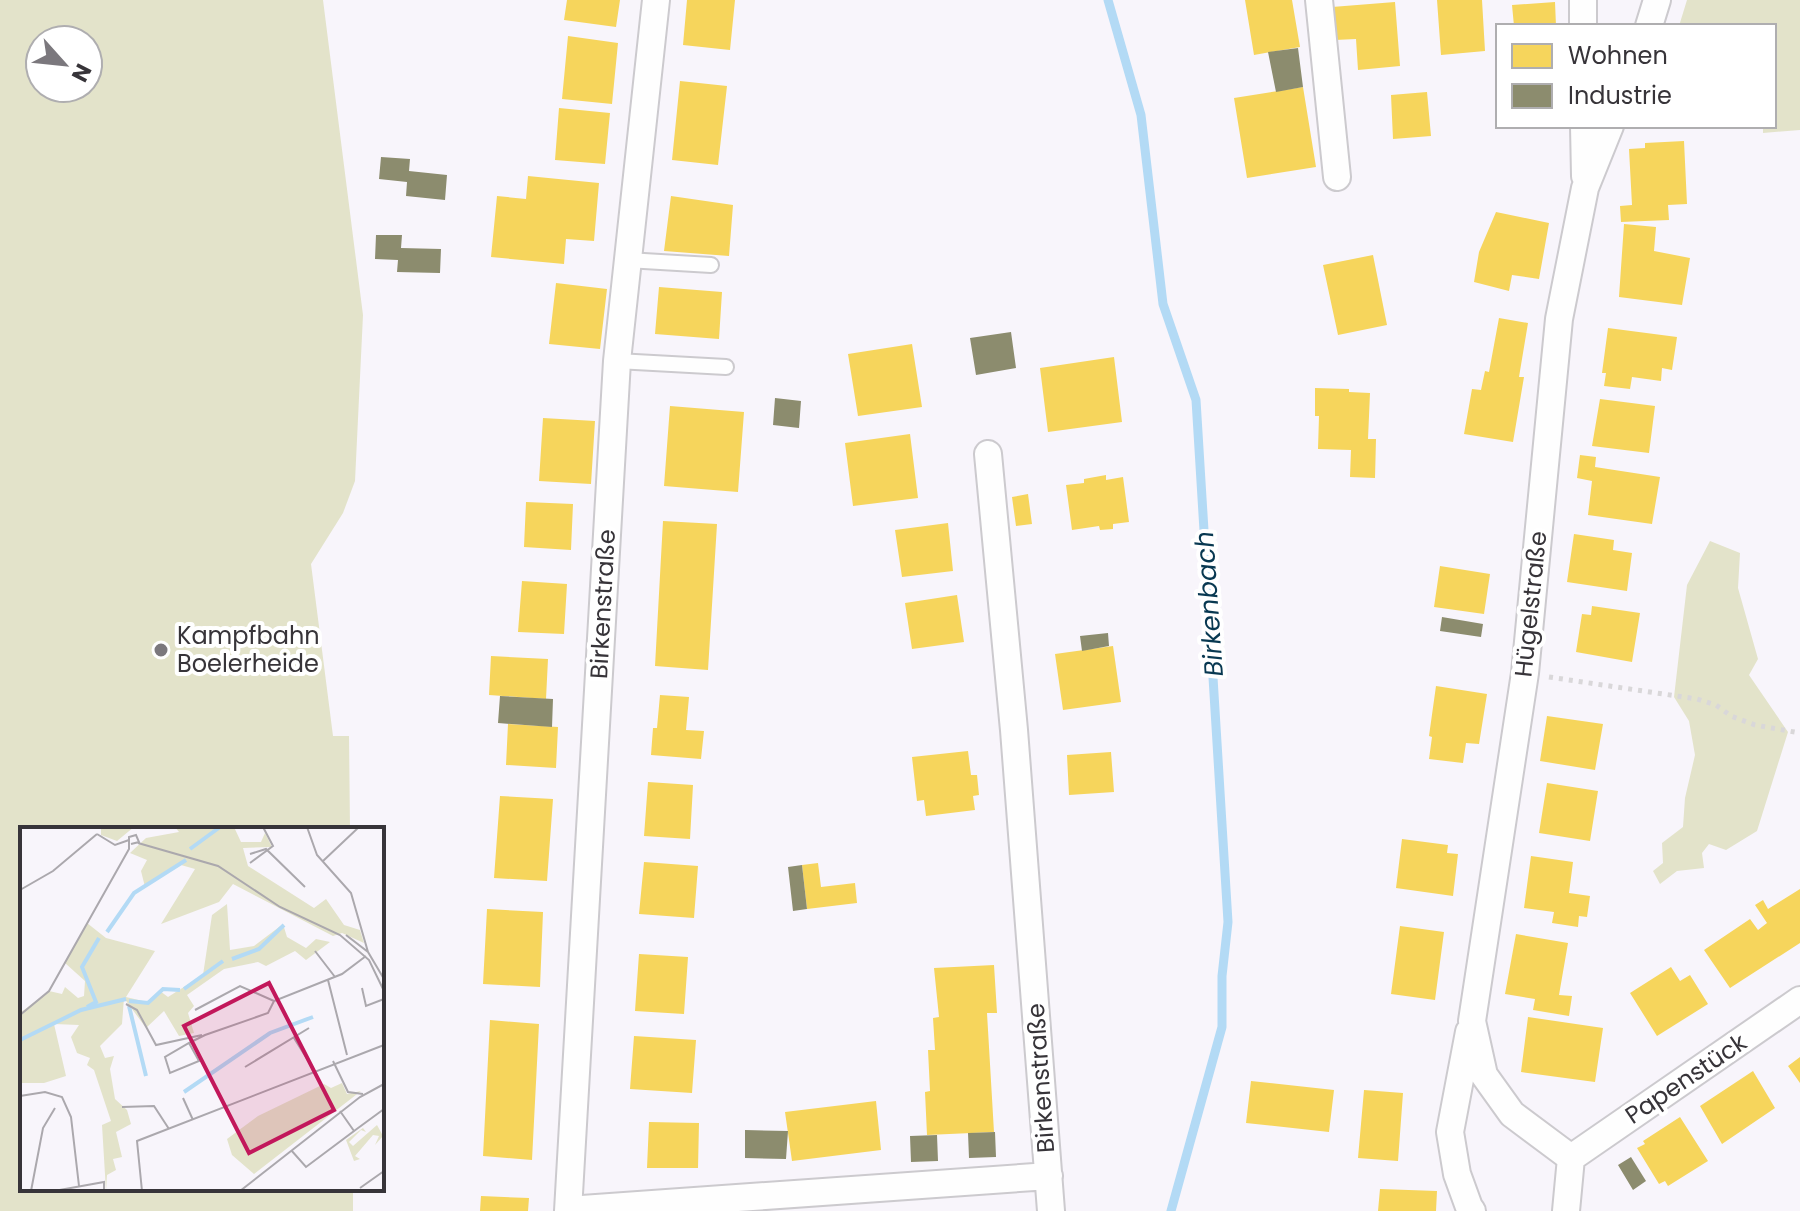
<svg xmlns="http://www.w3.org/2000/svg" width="1800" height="1211" font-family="Poppins,sans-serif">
<rect width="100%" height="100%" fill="#f8f5fb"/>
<path fill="#e3e3ca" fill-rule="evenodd" d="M0 0H323L363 315 355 481 343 513 311 564 333 736H349L350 829H22V1189H353V1211H0ZM40 40H88V88H40Z
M1687 0H1800V130L1763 133V126H1774V26H1679Z
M1710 541 1740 553 1738 588 1758 659 1749 675 1788 732 1757 831 1726 850 1709 844 1702 853 1704 868 1677 871 1660 884 1653 871 1663 863 1662 843 1683 827 1685 798 1695 755 1689 721 1674 697 1687 585Z"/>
<path fill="#f6d55c" d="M567 0H620L616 27 564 20Z
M687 0H735L730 50 683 45Z
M1245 0H1292L1300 47 1254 55Z
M1437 0H1482L1485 51 1441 55Z
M1395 2 1400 66 1358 70 1356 39 1335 40 1332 7Z
M1555 2 1556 26H1514L1512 5Z
M568 36 618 43 612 104 562 99Z
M680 81 727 86 718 165 672 160Z
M1303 87 1316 167 1247 178 1234 98Z
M1427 92 1431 136 1393 139 1391 95Z
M559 108 610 113 605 164 555 160Z
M1684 141 1687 204 1668 205 1669 220 1621 222 1620 206 1632 205 1629 149 1645 148V143Z
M528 176 599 183 594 241 566 239 564 264 491 257 497 196 526 199Z
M671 196 733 205 729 256 664 251Z
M1496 212 1549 223 1539 279 1512 275 1509 291 1474 282 1479 252Z
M1624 224 1656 227 1654 251 1690 258 1682 305 1619 297Z
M1373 255 1387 325 1338 335 1323 265Z
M556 283 607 289 600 349 549 344Z
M659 287 722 292 719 339 655 334Z
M1499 318 1528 323 1519 377H1524L1513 442 1464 434 1472 389 1481 390 1485 371 1489 372Z
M1608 328 1677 337 1672 370 1662 368 1661 381 1632 377 1630 389 1604 386 1606 373H1602Z
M912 344 922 407 858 416 848 354Z
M1114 357 1122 422 1048 432 1040 368Z
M1315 388 1349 389V392L1370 393 1368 439H1376L1375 478 1350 477 1351 450 1318 449 1319 416H1315Z
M1600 399 1655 406 1649 453 1592 446Z
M670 406 744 412 738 492 664 486Z
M543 418 595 421 591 484 539 481Z
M910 434 918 498 853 506 845 443Z
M1580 455 1596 457 1595 467 1660 477 1652 524 1588 515 1592 481 1577 478Z
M1106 475V480L1123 477 1129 522 1113 524V529L1100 530 1099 526 1072 530 1066 485 1084 483V479Z
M1028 494 1032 524 1016 526 1012 497Z
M526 502 573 504 571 550 524 547Z
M663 521 717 524 708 670 655 666Z
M948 523 953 571 902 577 895 530Z
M1574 534 1614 540 1613 550 1632 553 1627 591 1567 582Z
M1440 566 1490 574 1484 614 1434 607Z
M522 581 567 584 564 634 518 632Z
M957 595 964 642 912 649 905 603Z
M1592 606 1640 613 1632 662 1576 652 1582 614 1591 615Z
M1113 646 1121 702 1063 710 1055 654Z
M491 656 548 659 546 699 489 695Z
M1436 686 1487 694 1479 744 1466 743 1463 763 1429 759 1432 737 1429 736Z
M660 695 689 697 686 730 704 731 701 759 651 755 653 728H657Z
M1547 716 1603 724 1595 770 1540 761Z
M508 724 558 727 556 768 506 765Z
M968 751 971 775H977L979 795 973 796 975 810 926 816 924 800 917 801 912 757Z
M1111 752 1114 792 1069 795 1067 755Z
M648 782 693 785 690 839 644 836Z
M1547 783 1598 791 1590 841 1539 833Z
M500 796 553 799 547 881 494 878Z
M1402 839 1448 845 1447 853 1458 854 1453 896 1396 888Z
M1531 856 1573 862 1569 893 1590 896 1587 917 1579 916 1578 927 1552 923 1554 912 1524 908Z
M644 862 698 866 694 918 639 914Z
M818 863 821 887 855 883 857 903 807 909 802 865Z
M1800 889V943L1730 988 1704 950 1750 919 1758 930 1767 923 1755 905 1763 900 1768 909Z
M487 909 543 912 540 987 483 984Z
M1400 926 1444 932 1435 1000 1391 994Z
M1516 934 1568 943 1559 995 1572 996 1569 1016 1533 1010 1535 999 1505 994Z
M639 954 688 957 684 1014 635 1011Z
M994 965 997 1013H987L994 1132 927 1135 925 1092 930 1091 928 1050H935L933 1018 939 1017 934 968Z
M1671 967 1680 981 1690 975 1708 1004 1657 1036 1630 993Z
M1528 1017 1603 1028 1595 1082 1521 1072Z
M490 1020 539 1024 532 1160 483 1156Z
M634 1036 696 1040 692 1093 630 1089Z
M1800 1057V1083L1788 1066Z
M1753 1071 1775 1108 1722 1144 1700 1106Z
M1251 1081 1334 1090 1329 1132 1246 1123Z
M1364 1090 1403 1093 1398 1161 1358 1158Z
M876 1101 881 1150 792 1161 785 1112Z
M1680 1117 1708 1161 1668 1186 1665 1181 1659 1184 1637 1148 1645 1144 1643 1141Z
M649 1122 699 1123 698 1168H647Z
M1380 1189 1437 1191 1436 1211H1378Z
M481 1196 529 1198 528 1211H480Z"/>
<path fill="#8c8c6e" d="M1298 48 1303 87 1276 92 1268 52Z
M381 157 410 159 409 171 447 175 445 200 406 196 407 182 379 179Z
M376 235H402L401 248 441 249 440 273 397 272 398 260 375 259Z
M1011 332 1016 368 976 375 970 338Z
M775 398 801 401 799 428 773 425Z
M1442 617 1483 624 1481 637 1440 631Z
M1108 633 1109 646 1082 651 1080 636Z
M500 696 553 699 552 727 498 723Z
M802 865 807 909 793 911 788 867Z
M745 1130 788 1131 786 1159 745 1158Z
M995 1132 996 1157 969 1158 968 1133Z
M937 1135 938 1161 911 1162 910 1136Z
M1631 1157 1646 1181 1633 1190 1618 1165Z"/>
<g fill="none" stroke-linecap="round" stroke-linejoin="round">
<path stroke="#b3daf5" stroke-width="9" d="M1108 0 1141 115 1163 304 1196 400 1228 922 1222 976V1027L1171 1211"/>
<defs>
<path id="lane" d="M627 260 711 265
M617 361 726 367"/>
<path id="street" d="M1319 0 1337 177
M1583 0V26
M1649 26 1657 0
M1584 126 1585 176
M988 454 1014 730 1051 1211
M1469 1032 1450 1132 1457 1174 1469 1207 1472 1211
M1571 1158 1800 1000
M568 1210 1049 1176
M568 1211 617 361 656 0
M1566 1211 1571 1158 1512 1114 1484 1075 1472 1021 1525 673 1559 319 1585 188 1610 126"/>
</defs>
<use href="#lane" stroke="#cccace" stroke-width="18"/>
<use href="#street" stroke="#cccace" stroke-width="30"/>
<path stroke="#d9d7d9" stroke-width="5" stroke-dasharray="4 6" stroke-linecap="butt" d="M1549 677 1697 699 1716 705 1731 716 1755 725 1800 733"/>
<use href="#lane" stroke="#fefefe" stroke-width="14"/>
<use href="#street" stroke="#fefefe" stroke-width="26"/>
</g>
<circle fill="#7b787d" stroke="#fff" stroke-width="3" cx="161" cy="650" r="8"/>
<g text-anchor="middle" stroke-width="8" stroke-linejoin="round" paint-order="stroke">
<g font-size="24" fill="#373439" stroke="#fff">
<text transform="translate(603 604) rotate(-87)" y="8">Birkenstraße</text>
<text transform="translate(1531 604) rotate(-84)" y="8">Hügelstraße</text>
<text transform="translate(1041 1078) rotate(-94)" y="8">Birkenstraße</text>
<text transform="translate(1686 1079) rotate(-34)" y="8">Papenstück</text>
</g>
<g font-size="24" fill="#373439" stroke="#fff" text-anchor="start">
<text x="177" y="644">Kampfbahn<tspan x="177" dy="28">Boelerheide</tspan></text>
</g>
<g font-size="26" font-style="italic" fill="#083851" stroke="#fff">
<text transform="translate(1209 604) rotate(-94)" y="9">Birkenbach</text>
</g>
</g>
<g transform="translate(20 827)">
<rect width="364" height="364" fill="#f8f5fb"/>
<path d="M81 0 95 1 114 0 97 14 81 8ZM155 0H214L221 15H241L245 6 252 20 223 21 228 39 294 81 306 72 324 98 340 103 344 116 322 106 313 109 213 57 199 75 141 97 175 42 161 38 125 60 121 44 127 33 110 26 126 11 159 5ZM207 77 210 123 234 119 263 97 267 110 286 121 296 112 310 115 286 133 275 124 246 139 238 135 204 142 167 168 174 179 168 186 174 206 159 209 144 184 126 201 104 171 102 197 80 219 85 231 94 229 90 242 95 272 107 283 111 297 96 305 102 330 93 332 96 343 87 348 86 364 82 298 91 294 74 243 67 238 70 231 57 226 51 210 59 198 34 197 46 249 24 256H0V186L29 164 42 167 45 160 58 171 64 169 65 154 45 136 67 96 86 111 135 124 106 170 127 175 140 164 148 170 183 148 192 88ZM322 256 327 267 341 264 234 347 212 328 207 312 238 289 304 257 311 261ZM357 298 363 309 355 318 359 309 353 308 335 329 340 332 334 334 326 313 343 301 346 305 341 303 329 315 333 319Z" fill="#e3e3ca"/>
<path fill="none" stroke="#b3daf5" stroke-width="4" d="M170 22 200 0M87 105 114 66 166 33M212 132 239 122 264 98M164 162 203 134M109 174 128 176 143 162 160 163M109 179 126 249M67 180 76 175 62 140 79 111M0 213 61 183 106 172M164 265 250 206 293 190"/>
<path fill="none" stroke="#aba8ad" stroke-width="2" d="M287 0 297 28 331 66 348 125M77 7 95 18 109 13M118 16 198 39 260 80 320 108 349 133 364 164M230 27 246 22 285 60M303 34 339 0M230 36 253 19 243 0M0 63 33 44 77 7M326 108 348 125 364 152M295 124 315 150M308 153 327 228M342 161 346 179 364 172M106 177 117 183 136 218 182 208M175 183 220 159 254 174M0 188 29 164 109 22V10L116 8 119 15 111 17M274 211 294 243M169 216 179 234 150 246 145 230 169 216 185 208 248 186 254 174 322 147 346 129M313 234 328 265 343 267M225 240 289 201M0 269 25 265 42 270 51 290 59 359M163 271 173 293M102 280 134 279 149 302M334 304 364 282M271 323 286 340 334 304 320 284M340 361 364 344M11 364 23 301 35 281M34 364 84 355V364M122 364 117 314 364 218M220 364 340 270 364 257"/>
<path fill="#c2185b" fill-opacity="0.15" stroke="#c2185b" stroke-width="4" d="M249 156 314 283 229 326 164 199Z"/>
<rect width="364" height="364" fill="none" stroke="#373439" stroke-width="4"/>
</g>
<rect x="1496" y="24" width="280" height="104" fill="#ffffff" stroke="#afaeb0" stroke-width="2"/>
<rect x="1512" y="44" width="40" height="24" fill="#f6d55c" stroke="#afaeb0" stroke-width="2"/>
<text x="1568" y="64" font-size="24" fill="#373439">Wohnen</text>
<rect x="1512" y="84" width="40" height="24" fill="#8c8c6e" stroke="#afaeb0" stroke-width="2"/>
<text x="1568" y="104" font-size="24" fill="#373439">Industrie</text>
<g transform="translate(64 64) rotate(117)"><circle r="38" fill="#ffffff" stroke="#afaeb0" stroke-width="2"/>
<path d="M0-6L14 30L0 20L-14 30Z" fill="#7b787d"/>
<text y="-12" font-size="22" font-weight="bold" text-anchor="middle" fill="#373439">N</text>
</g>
</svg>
